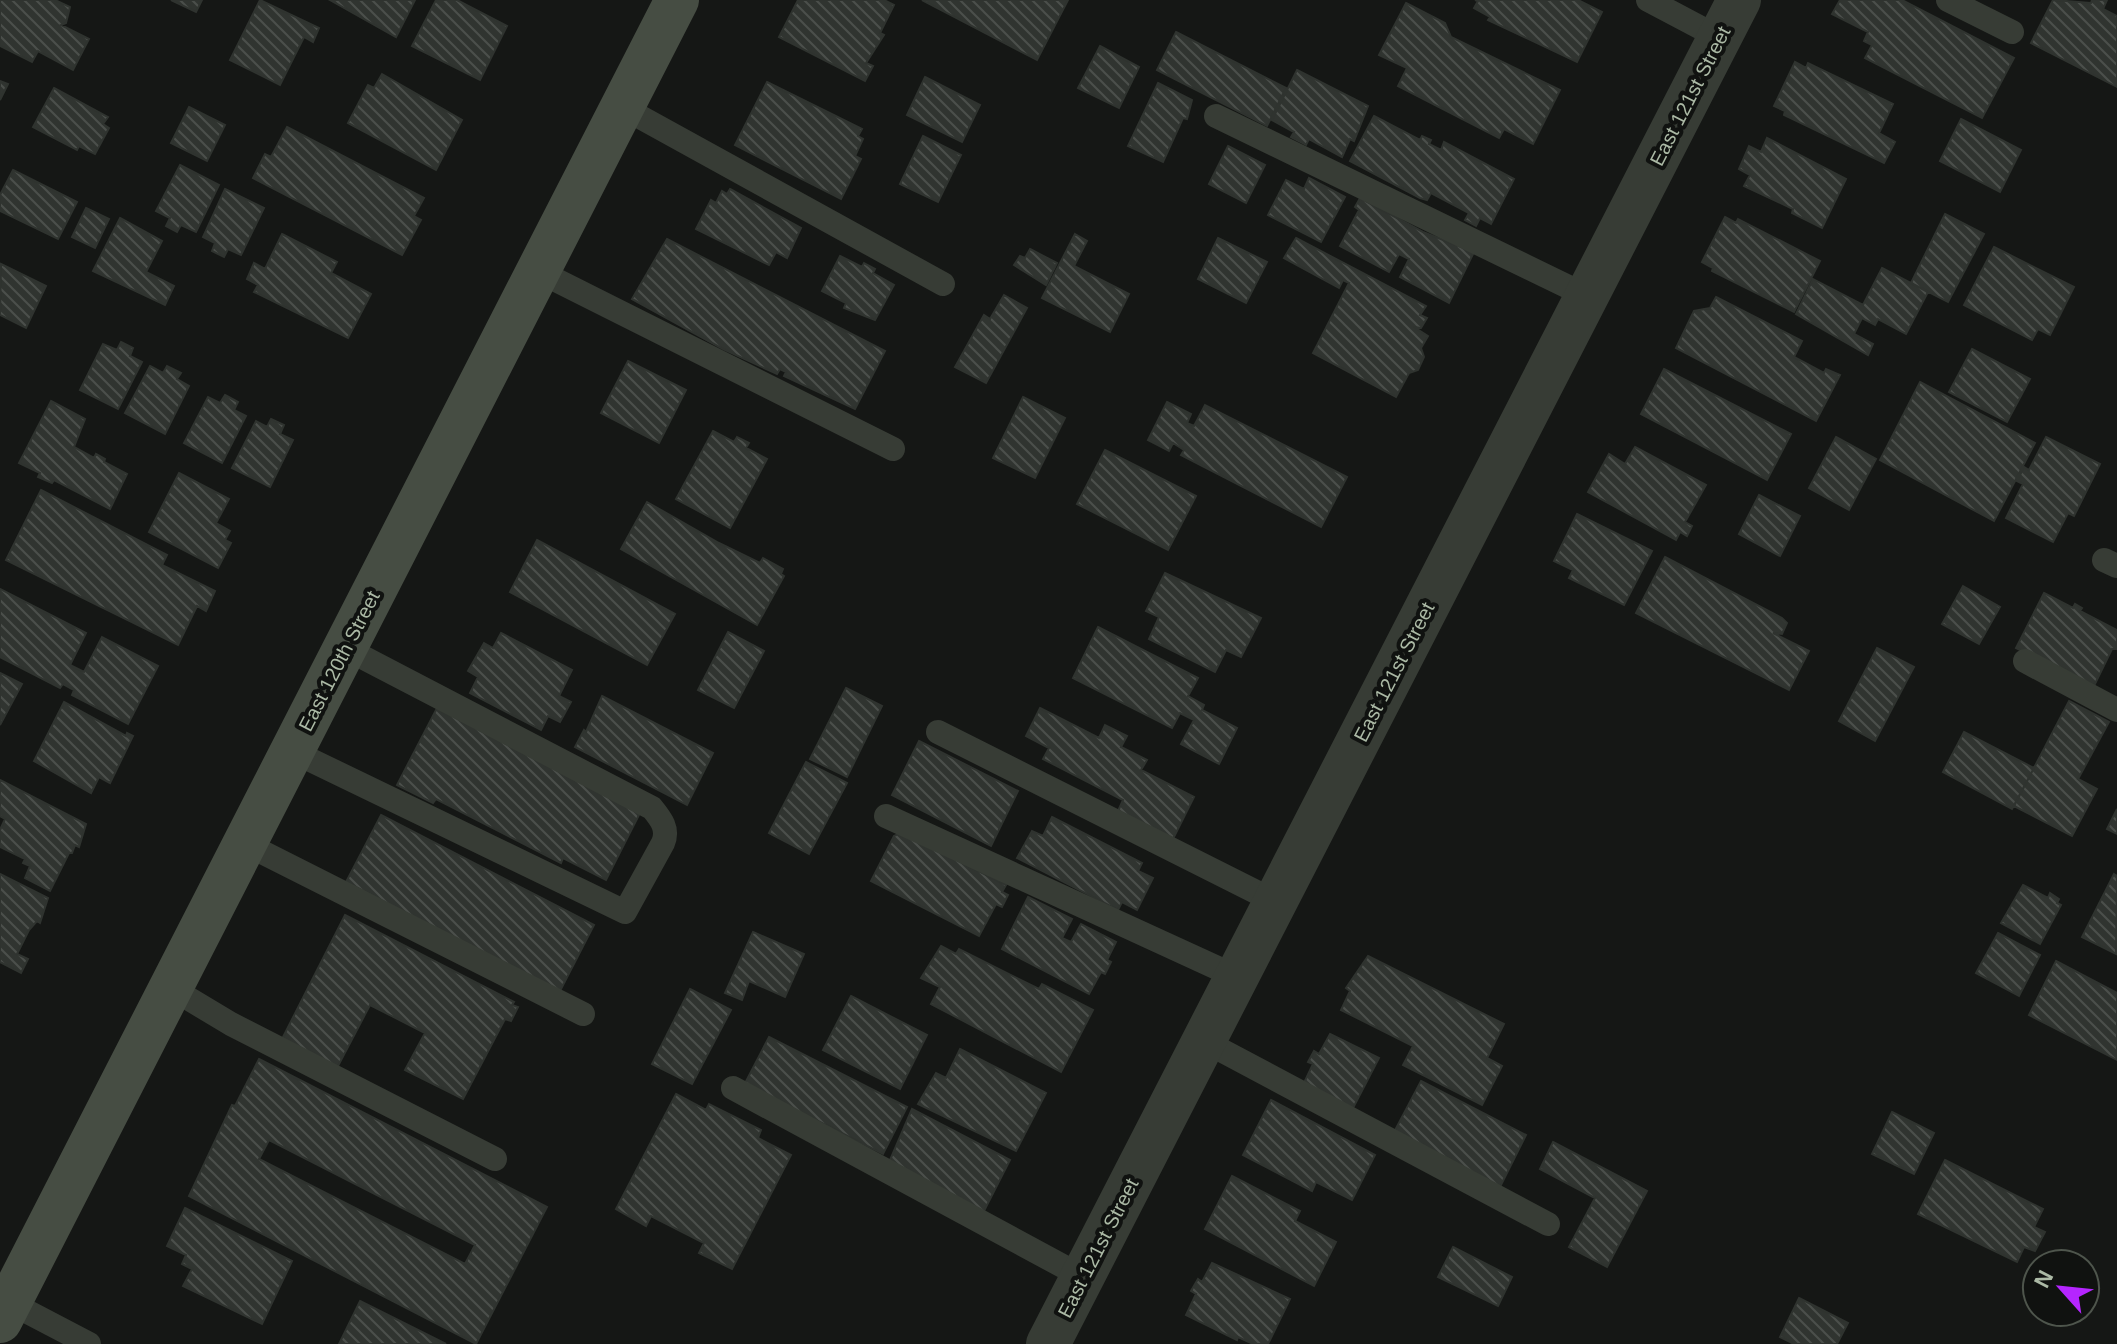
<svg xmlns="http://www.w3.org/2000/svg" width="2117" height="1344" font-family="Helvetica,sans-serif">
<defs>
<pattern id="building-back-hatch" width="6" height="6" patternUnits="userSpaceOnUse" patternTransform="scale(2)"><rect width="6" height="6" fill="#303430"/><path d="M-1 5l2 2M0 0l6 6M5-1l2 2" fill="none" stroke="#4b4f4b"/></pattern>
</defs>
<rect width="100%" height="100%" fill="#151715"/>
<path fill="url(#building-back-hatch)" stroke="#2f332f" stroke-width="2" fill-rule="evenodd" d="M0 0H55L70 7 66 23 61 25 89 39 73 70 38 51 32 62 0 46Z
M171 0H202L196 12Z
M260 0 319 28 313 42 304 37 280 85 230 60Z
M330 0H415L396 37Z
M436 0H457L507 26 480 80 412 46Z
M798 0H884L894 5 880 33 884 35 866 63 873 66 865 81 779 37Z
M922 0H1068L1037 60Z
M1475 0H1578L1602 12 1577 62 1488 20 1490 17 1474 8 1478 1Z
M1840 0H1902L2014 58 1982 118 1865 58 1872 45 1864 41 1868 32 1832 14Z
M2053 0 2091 3 2092 0H2107L2103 9 2117 16V87L2031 43Z
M1406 3 1445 23 1451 37 1560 90 1533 144 1504 129 1499 138 1398 86 1407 68 1379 55Z
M1176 32 1286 88 1267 126 1157 70Z
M1100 46 1139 67 1119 108 1078 88Z
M1795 62 1806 68 1808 63 1893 104 1879 133 1895 142 1884 163 1784 115 1785 111 1774 106Z
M1297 70 1368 106 1354 141 1350 139 1342 157 1309 139 1306 145 1291 137 1294 132 1272 120Z
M382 74 462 120 436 170 348 123 368 85 374 88Z
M925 77 980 105 962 142 907 115Z
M0 81 8 84 0 100Z
M767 82 862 129 858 136 863 139 855 156 861 159 841 199 735 145Z
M1158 83 1192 100 1187 119 1183 118 1163 162 1128 146Z
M54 88 108 117 103 124 109 128 95 154 79 146 77 150 33 127Z
M189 107 225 125 207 161 171 143Z
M1374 116 1420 140 1422 136 1431 140 1429 144 1441 150 1444 142 1514 179 1491 224 1480 218 1476 226 1465 220 1469 213 1431 193 1427 200 1420 198 1350 161Z
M1961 119 2021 150 2000 192 1940 161Z
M287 127 424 198 414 216 421 220 402 255 253 178 265 154 271 157Z
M923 136 961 155 938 202 900 184Z
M1767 138 1846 179 1822 228 1792 213 1793 209 1744 186 1750 175 1739 169 1749 146 1761 152Z
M1228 146 1265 165 1246 203 1209 184Z
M180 165 219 185 196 232 181 225 177 232 166 226 170 218 156 211Z
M13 170 77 202 58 239 0 211V195Z
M1309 178 1345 197 1321 242 1268 215 1286 180 1304 189Z
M225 189 264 208 241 255 228 249 224 257 212 251 215 243 203 237Z
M730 189 801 228 787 258 776 252 769 265 696 229 711 200 716 203 722 191 727 194Z
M1360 198 1423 232 1474 252 1449 303 1400 277 1409 259 1399 254 1389 272 1340 246 1359 210 1355 207Z
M86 208 109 219 95 248 72 237Z
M1945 214 1984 234 1948 302 1911 283Z
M1725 217 1736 223 1738 219 1820 261 1794 312 1712 271 1713 268 1702 262Z
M120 218 162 241 146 272 174 286 165 305 93 271Z
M282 234 337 262 331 273 371 294 348 338 254 292 258 285 247 279 254 263 265 269Z
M1075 234 1087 241 1074 266 1129 294 1110 332 1042 298Z
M1218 238 1267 262 1246 303 1198 279Z
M1296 238 1426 306 1420 315 1427 318 1421 328 1414 327 1428 336 1421 348 1424 357 1418 370 1409 373 1396 397 1313 353 1349 283 1343 280 1339 288 1284 258Z
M667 239 885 351 855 409 784 376 786 372 780 369 777 374 723 349 632 299Z
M1994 247 2074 287 2050 335 2038 329 2032 340 1964 305Z
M1030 249 1057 263 1046 285 1014 265 1020 256 1025 258Z
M840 256 862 267 864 263 875 269 873 273 894 285 875 320 844 308 846 303 822 291Z
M1 264 46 286 26 328 0 315Z
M1882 268 1928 292 1906 334 1878 319 1875 325 1862 318 1854 334 1873 344 1868 355 1796 314 1813 279 1863 305Z
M1004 295 1027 308 986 383 955 367 984 315 990 319Z
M1716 297 1802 341 1794 357 1824 373 1826 369 1840 375 1816 421 1676 348 1694 311 1710 308Z
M121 342 133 348 130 356 142 362 118 409 80 390 103 344 117 350Z
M1972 349 2030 379 2007 422 1949 392Z
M628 361 686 390 659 443 601 413Z
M150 366 163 373 167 366 181 373 177 379 189 386 165 434 125 413Z
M1664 369 1791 434 1767 480 1641 414Z
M1920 382 2035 443 1994 521 1880 460Z
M225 395 238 402 234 410 246 416 222 463 184 443 208 397 220 403Z
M1023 397 1065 418 1035 478 993 458Z
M51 401 85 419 74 447 94 458 96 454 105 459 104 462 127 474 110 509 54 480 52 483 38 477 40 473 19 463Z
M1167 402 1191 414 1187 423 1194 426 1205 405 1347 477 1321 527 1181 455 1184 450 1173 443 1169 451 1148 440Z
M271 419 284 425 280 434 293 440 270 487 232 468 256 421 267 427Z
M713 431 734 442 737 437 749 443 746 448 767 459 730 528 676 499Z
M1836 437 1876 459 1849 510 1809 488Z
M2046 437 2100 464 2074 516 2068 513 2053 542 2006 518 2023 484 2017 481 2024 467 2029 470Z
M1635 447 1706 485 1685 522 1692 526 1687 536 1680 532 1676 540 1588 492 1609 454 1625 464Z
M1105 450 1196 496 1168 550 1077 504Z
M179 473 229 499 216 523 230 531 225 540 231 543 218 568 149 532Z
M41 490 167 555 162 565 215 591 206 611 197 606 178 645 6 560Z
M1759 495 1800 516 1780 556 1739 534Z
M647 502 719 543 760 563 763 558 783 569 781 574 784 576 757 625 621 549Z
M1577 514 1652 551 1624 605 1569 578 1573 570 1554 561Z
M537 540 675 614 647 665 510 592Z
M1665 557 1782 618 1787 623 1782 634 1773 633 1809 651 1789 690 1636 613Z
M1165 573 1261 618 1241 657 1226 650 1215 672 1149 639 1159 617 1146 611Z
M1963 586 2000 607 1979 644 1942 624Z
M0 589 86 633 70 665 84 672 102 637 158 666 128 724 72 695 74 690 63 684 60 688 0 657Z
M2044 593 2073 608 2075 604 2082 608 2080 611 2117 630V649H2112L2094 686 2016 648Z
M1098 627 1198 678 1188 696 1204 705 1202 710 1237 728 1219 764 1181 744 1194 720 1180 713 1172 728 1073 678Z
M728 632 764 651 734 708 698 690Z
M501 633 572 670 559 696 571 702 560 722 548 716 541 730 470 693 478 677 468 671 484 643 493 648Z
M1877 648 1914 667 1875 741 1839 721Z
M0 673 22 684 0 725Z
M846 688 882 706 847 777 810 759Z
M602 696 713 753 687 805 575 747 584 730 586 732Z
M2069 701 2109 722 2078 779 2097 789 2072 836 2014 806Z
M64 702 126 736 127 733 133 736 110 783 99 777 91 793 34 761Z
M437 708 640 813 606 880 563 858 561 863 436 799 433 803 397 785Z
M1040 708 1099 738 1105 725 1127 736 1121 747 1147 760 1141 770 1194 797 1173 839 1118 811 1123 800 1043 759 1049 748 1026 736Z
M1964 732 2034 768 2012 809 1943 772Z
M919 741 1018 791 991 846 892 795Z
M806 762 847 783 809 854 769 833Z
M0 780 86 824 79 847 75 845 72 853H69L50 891 25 878 30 866 23 863 25 859 0 847V830L5 819 0 816Z
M2117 809V834L2107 829Z
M381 815 594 925 559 993 346 882Z
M1052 817 1142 863 1138 871 1153 878 1137 910 1122 902 1118 910 1017 858 1032 831 1043 836Z
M902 832 1006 885 1002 892 1008 895 1002 907 996 904 979 936 871 881 894 836Z
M0 874 48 898 40 923 37 921 29 930 17 954 28 959 21 973 0 962Z
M2114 874 2117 876 2116 954 2082 937Z
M2023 885 2048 898 2050 893 2059 899 2057 903 2061 905 2040 944 2001 923Z
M1028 897 1072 919 1062 938 1071 942 1081 924 1116 942 1107 960 1111 962 1105 974 1101 972 1089 994 1002 949Z
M345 915 514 1002 512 1005 518 1007 511 1021 505 1019 463 1099 405 1070 425 1033 370 1005 337 1068 282 1039Z
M753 932 804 954 785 997 749 981 742 1000 725 993Z
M1998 933 2040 955 2019 996 1976 973Z
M941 946 956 954 959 949 1039 989 1042 984 1093 1010 1061 1072 931 1004 940 987 921 978Z
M1368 956 1504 1024 1487 1058 1502 1066 1482 1105 1403 1065 1413 1046 1341 1010 1350 991 1346 988Z
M2056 961 2117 993V1060L2029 1015Z
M690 989 731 1010 692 1084 652 1064Z
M851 996 927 1035 900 1089 823 1050Z
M1330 1034 1379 1058 1351 1112 1302 1087 1313 1064 1308 1062 1314 1051 1319 1054Z
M769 1037 907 1107 883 1154 812 1118 741 1091Z
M960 1049 1046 1093 1016 1151 918 1104 936 1073 946 1078Z
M259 1059 547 1207 476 1344 189 1196 232 1105 235 1106ZM269 1140 475 1245 465 1264 259 1159Z
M1421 1081 1526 1135 1499 1189 1393 1134Z
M676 1094 706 1110 709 1104 761 1130 758 1138 791 1155 732 1269 699 1253 704 1243 651 1216 646 1226 616 1209Z
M1271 1100 1375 1155 1352 1200 1316 1182 1312 1191 1243 1155Z
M912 1109 1010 1160 982 1215 887 1167Z
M1892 1112 1934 1133 1914 1174 1872 1154Z
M1553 1142 1647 1191 1607 1267 1569 1247 1595 1198 1540 1169Z
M1945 1160 2043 1209 2034 1227 2045 1232 2035 1251 2024 1247 2017 1262 1918 1214Z
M1232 1176 1300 1211 1295 1221 1336 1242 1314 1286 1205 1229Z
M185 1208 292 1261 262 1324 183 1286 192 1269 182 1264 186 1255 167 1246Z
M1453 1247 1512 1277 1498 1306 1438 1277Z
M1212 1263 1290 1299 1268 1344H1253L1238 1337 1237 1340 1186 1315 1196 1294 1191 1291 1198 1279 1202 1282Z
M1799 1298 1848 1323 1837 1344H1794L1780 1337Z
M360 1301 446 1344H339Z"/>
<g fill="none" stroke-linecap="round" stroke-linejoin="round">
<path stroke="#373c35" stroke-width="24" d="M1648 0 1720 38
M1948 0 2012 32
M622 107 943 284
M1216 116 1587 296
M538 271 893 449
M2104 560 2117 566
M2025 661 2117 710
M938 732 1276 902
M292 751 625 912 663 843C669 829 661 819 652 808L345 648
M886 816 1237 977
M244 843 583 1014
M171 988 231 1024 495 1159
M1204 1041 1548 1224
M733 1088 1083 1277
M3 1299 89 1344"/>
<path stroke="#373c35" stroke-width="44" d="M1048 1344 1739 0"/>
<path stroke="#464d43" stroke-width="44" d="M0 1321 677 0"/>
</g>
<g text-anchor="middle" stroke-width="8" stroke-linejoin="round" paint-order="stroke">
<g font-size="20" fill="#abb9a5" stroke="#101210">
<text transform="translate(1690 96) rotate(-63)" y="7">East 121st Street</text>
<text transform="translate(339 661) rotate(-63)" y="7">East 120th Street</text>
<text transform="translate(1394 672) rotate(-63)" y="7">East 121st Street</text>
<text transform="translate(1098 1248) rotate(-63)" y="7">East 121st Street</text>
</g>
</g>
<g transform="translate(2061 1288) rotate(297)"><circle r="38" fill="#101210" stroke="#4e554c" stroke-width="2"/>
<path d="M0-6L14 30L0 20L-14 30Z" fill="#b525ff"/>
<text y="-12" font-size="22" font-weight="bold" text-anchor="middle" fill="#abb9a5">N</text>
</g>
</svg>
